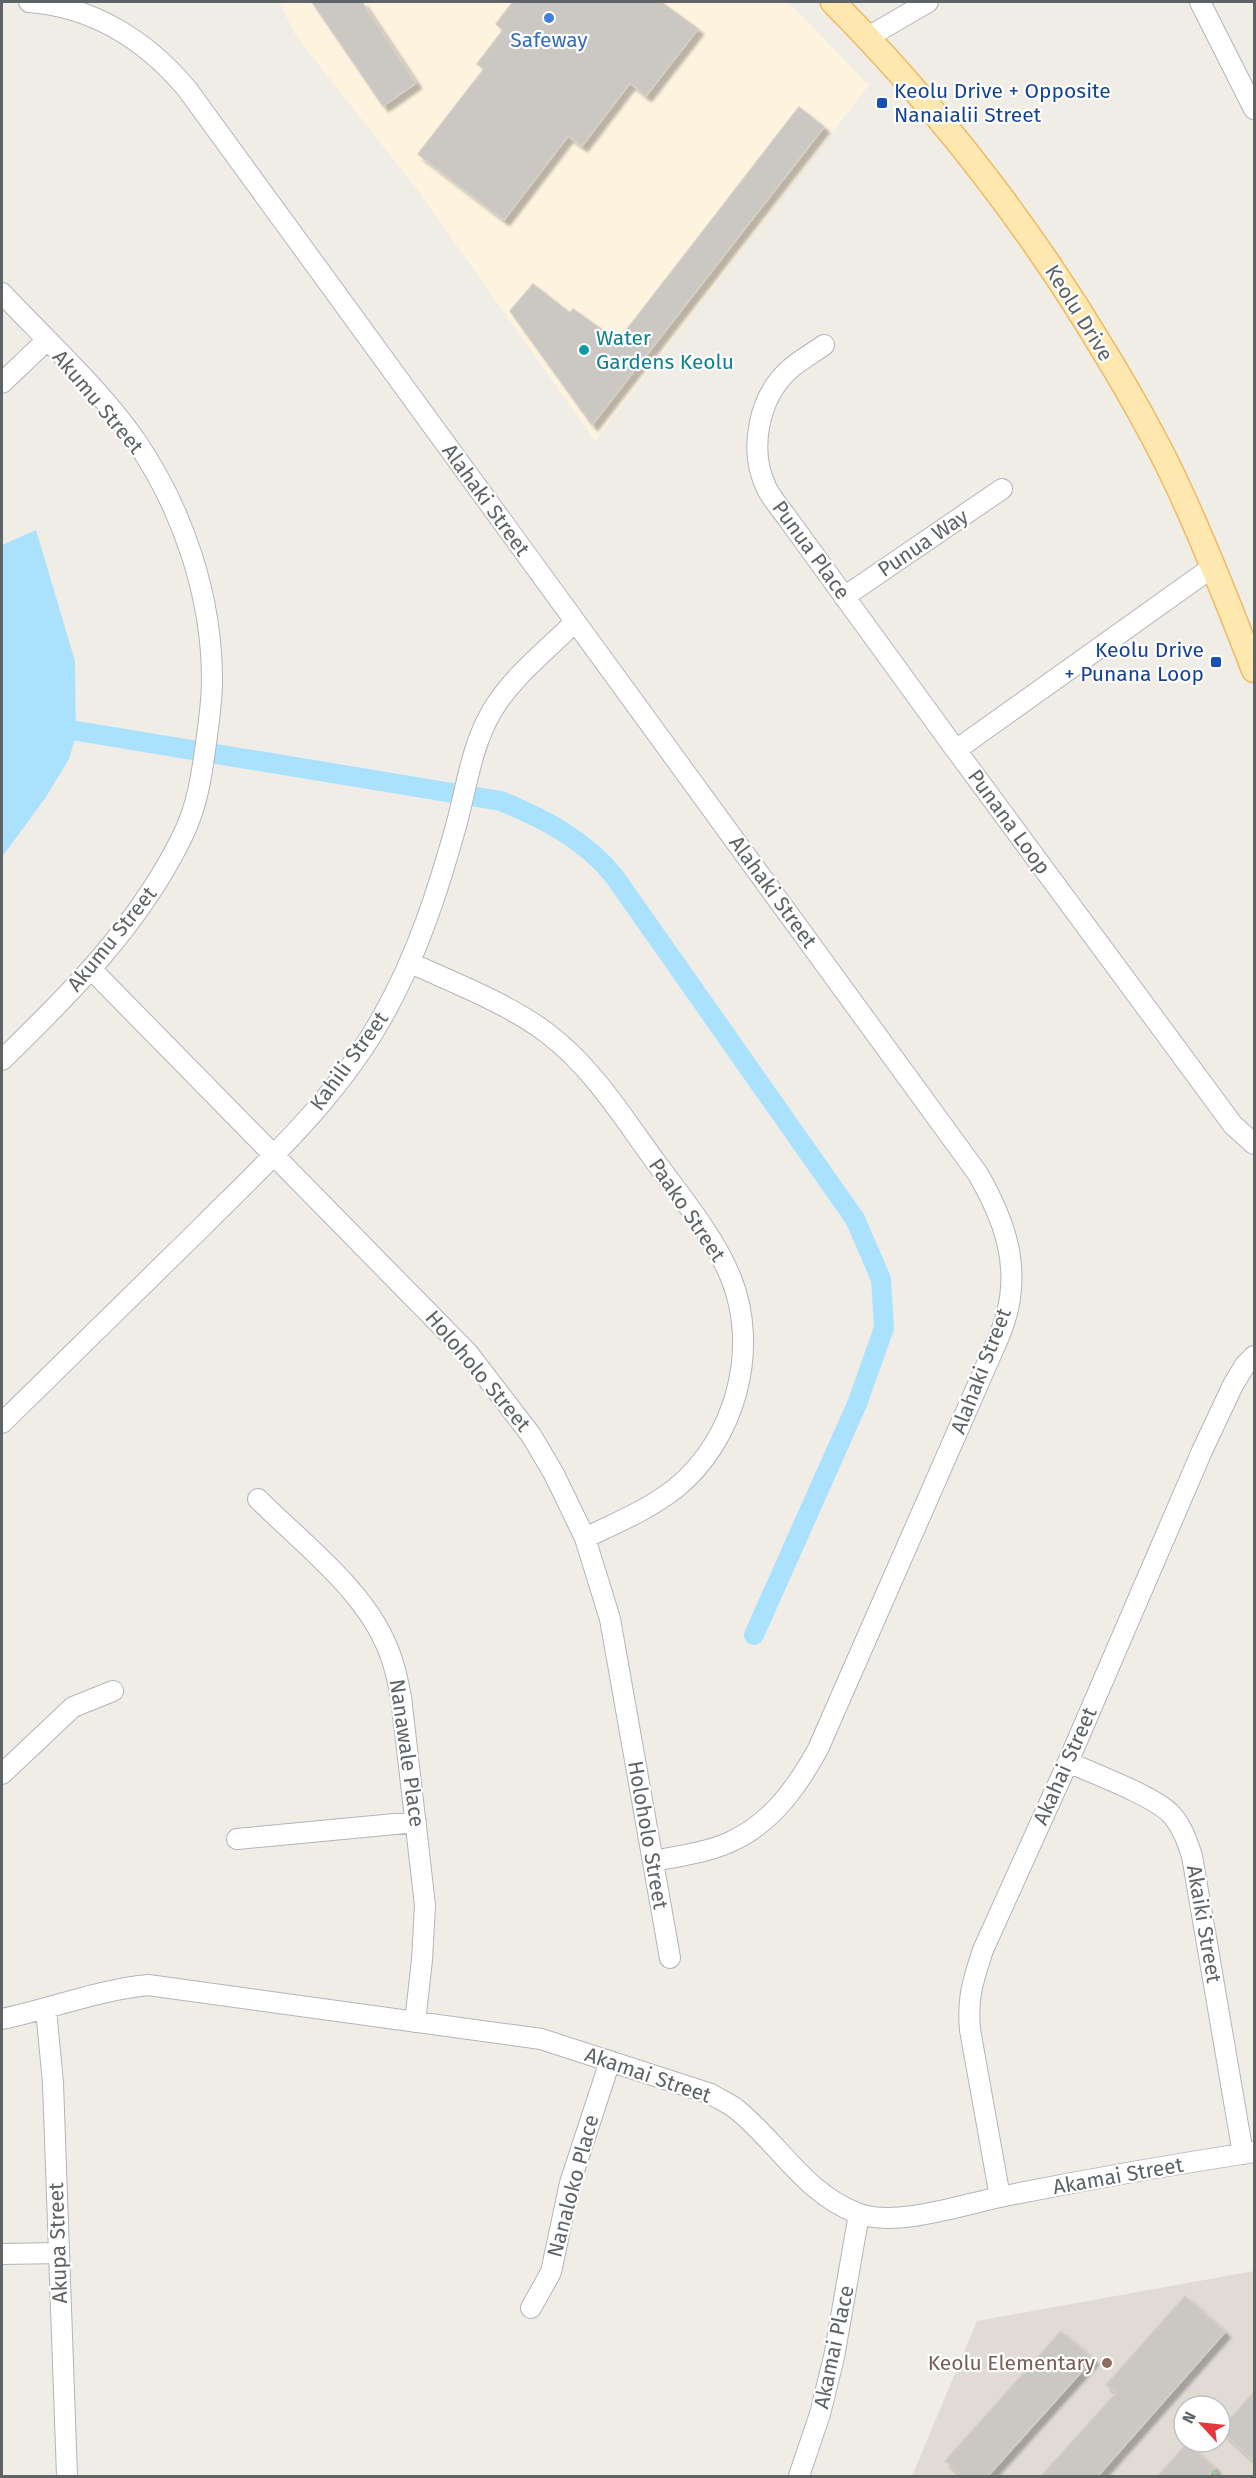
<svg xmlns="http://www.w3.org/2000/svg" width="1256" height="2478" font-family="'Fira Sans',sans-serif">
<defs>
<filter id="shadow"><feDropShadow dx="5.5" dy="5.5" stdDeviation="1.5" flood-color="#0004"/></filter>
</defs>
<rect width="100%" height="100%" fill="#f0ede7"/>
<path fill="#fdf3df" d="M279 2H788L869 85 595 441 416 188 296 36Z"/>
<path fill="#e0dcd5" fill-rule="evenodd" d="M1254 2271V2476H912L977 2321ZM1184 2406H1220V2442H1184Z"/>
<path fill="#aae2fe" d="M36 530 75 661 76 735 69 759 46 797 2 857V545Z"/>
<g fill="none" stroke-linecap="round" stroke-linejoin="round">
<path stroke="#aae2fe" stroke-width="20" d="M53 727 501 801C544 819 584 839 614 876L855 1219 881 1279 884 1328 857 1404 754 1635"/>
</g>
<path fill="#cbc8c3" stroke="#d5cec5" stroke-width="1.5" filter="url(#shadow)" d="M312 2H362L416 83 383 106Z
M513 2H661L698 29 646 96 630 83 582 146 568 136 504 220 418 154 484 69 477 64 503 30 496 24Z
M799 107 824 127 592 425 510 311 533 284 570 313 573 309 618 341Z
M1185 2296 1225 2332 1098 2476H1041L1116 2393 1106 2385Z
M1061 2331 1093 2359 988 2476H963L945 2461Z
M1254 2392V2461L1220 2430Z
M1187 2443 1215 2468 1208 2476H1158Z"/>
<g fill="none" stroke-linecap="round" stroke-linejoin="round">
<defs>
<path id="minor" d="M29 2C93 7 146 40 187 89L978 1174C1003 1218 1020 1261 1007 1313 1004 1325 999 1337 994 1348L818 1749C797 1787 772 1823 730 1842 706 1853 678 1856 653 1861
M1200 2 1254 109
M868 37 928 2
M2 293C45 339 101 390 136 441 183 510 212 596 212 680 212 701 209 722 206 743 202 774 197 807 183 835 140 924 72 992 2 1060
M824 345C813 353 800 360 790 369 758 397 748 451 767 489 772 499 781 509 788 519L956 750
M2 383 46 341
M1214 566 956 750 1233 1125 1254 1144
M844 597 1002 489
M411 963C456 984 507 1003 547 1033 592 1067 622 1116 655 1161 682 1198 714 1236 731 1278 760 1350 735 1440 676 1488 648 1510 616 1523 585 1538
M92 970 468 1353 531 1435 554 1474 585 1538 610 1619 670 1958
M2 1423C69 1357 136 1291 204 1225 269 1160 339 1096 384 1014 417 955 438 891 456 826 467 786 471 747 492 711 512 677 547 650 575 622
M258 1499C299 1540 360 1587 384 1640 393 1658 397 1677 401 1697L425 1905 422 1960 415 2022
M1068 1762C1094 1774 1152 1795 1171 1814 1182 1826 1187 1841 1192 1856L1243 2154
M2 1774 73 1707 113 1691
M237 1839 416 1822
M46 2009 53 2083 67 2476
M2 2019C50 2009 98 1990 148 1985L541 2039 711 2094C719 2099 728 2103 735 2108 778 2142 804 2193 857 2213 895 2228 961 2205 1000 2197 1084 2180 1170 2165 1254 2152
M1000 2197 970 2030C967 1997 973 1981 983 1950L1068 1762 1202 1451 1233 1385 1245 1365 1254 1356
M2 2254 59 2253
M531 2308 551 2272 570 2183 610 2061
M799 2476 820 2414 834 2357 859 2214"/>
<path id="major" d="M833 2C937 107 1028 224 1104 351 1129 392 1153 434 1174 478 1204 541 1229 605 1254 670"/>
</defs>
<use href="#minor" stroke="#b2b5b9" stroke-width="22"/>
<use href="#major" stroke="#f0b861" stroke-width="27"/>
<path stroke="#9fcba6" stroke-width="4" stroke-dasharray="6 3" stroke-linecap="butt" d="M1212 2471 1221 2476"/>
<use href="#minor" stroke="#fff" stroke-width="20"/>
<use href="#major" stroke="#fee8af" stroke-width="24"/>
</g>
<circle fill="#3f7fe0" stroke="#fff" stroke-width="2" cx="549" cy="18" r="6"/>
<g fill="#1a4fb4" stroke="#fff" stroke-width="2">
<rect x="876" y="97" width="12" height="12" rx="3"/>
<rect x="1210" y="656" width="12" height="12" rx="3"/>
</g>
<circle fill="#0f9aa8" stroke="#fff" stroke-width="2" cx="584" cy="350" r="6"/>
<circle fill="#8d6e63" stroke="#fff" stroke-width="2" cx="1107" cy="2363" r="6"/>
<g text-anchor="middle" stroke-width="4.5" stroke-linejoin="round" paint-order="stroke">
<g font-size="21" fill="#366cbe" stroke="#fff">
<text x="549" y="47">Safeway</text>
</g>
<g font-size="21" fill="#164399" stroke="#fff" text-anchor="start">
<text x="894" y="98">Keolu Drive + Opposite<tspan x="894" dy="24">Nanaialii Street</tspan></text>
<text x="1204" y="657" text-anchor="end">Keolu Drive<tspan x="1204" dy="24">+ Punana Loop</tspan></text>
</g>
<g font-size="21" fill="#5e6367" stroke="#fff">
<text transform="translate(1079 313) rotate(58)" y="7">Keolu Drive</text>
<text transform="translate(98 402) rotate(50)" y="7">Akumu Street</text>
<text transform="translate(486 500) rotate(54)" y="7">Alahaki Street</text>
<text transform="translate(923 543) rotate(-34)" y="7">Punua Way</text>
<text transform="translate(811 550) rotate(54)" y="7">Punua Place</text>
<text transform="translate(1009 822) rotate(54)" y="7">Punana Loop</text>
<text transform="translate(773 892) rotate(54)" y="7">Alahaki Street</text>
<text transform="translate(112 939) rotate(-51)" y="7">Akumu Street</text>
<text transform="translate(349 1061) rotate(-54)" y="7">Kahili Street</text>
<text transform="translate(687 1210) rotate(56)" y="7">Paako Street</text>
<text transform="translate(478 1371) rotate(50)" y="7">Holoholo Street</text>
<text transform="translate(981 1371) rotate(-69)" y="7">Alahaki Street</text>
<text transform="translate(407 1753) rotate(82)" y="7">Nanawale Place</text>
<text transform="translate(1065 1766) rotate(-66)" y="7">Akahai Street</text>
<text transform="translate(648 1835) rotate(80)" y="7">Holoholo Street</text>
<text transform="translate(1204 1924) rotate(80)" y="7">Akaiki Street</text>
<text transform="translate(648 2075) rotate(19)" y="7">Akamai Street</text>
<text transform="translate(1118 2176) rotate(-10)" y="7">Akamai Street</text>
<text transform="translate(573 2186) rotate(-75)" y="7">Nanaloko Place</text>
<text transform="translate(58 2243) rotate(-92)" y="7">Akupa Street</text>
<text transform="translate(834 2347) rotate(-78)" y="7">Akamai Place</text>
</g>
<g font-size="21" fill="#0d838f" stroke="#fff" text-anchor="start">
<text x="596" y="345">Water<tspan x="596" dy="24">Gardens Keolu</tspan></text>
</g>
<g font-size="21" fill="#785e54" stroke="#fff" text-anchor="end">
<text x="1095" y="2370">Keolu Elementary</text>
</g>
</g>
<rect width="1256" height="2478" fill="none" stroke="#5e6367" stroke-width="6"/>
<g transform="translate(1202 2424) rotate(297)"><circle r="28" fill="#ffffff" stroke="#bfc1c2" stroke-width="1.5"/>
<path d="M0-4.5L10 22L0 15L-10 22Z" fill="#e7363c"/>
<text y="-9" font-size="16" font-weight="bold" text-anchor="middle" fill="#5e6367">N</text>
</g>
</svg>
